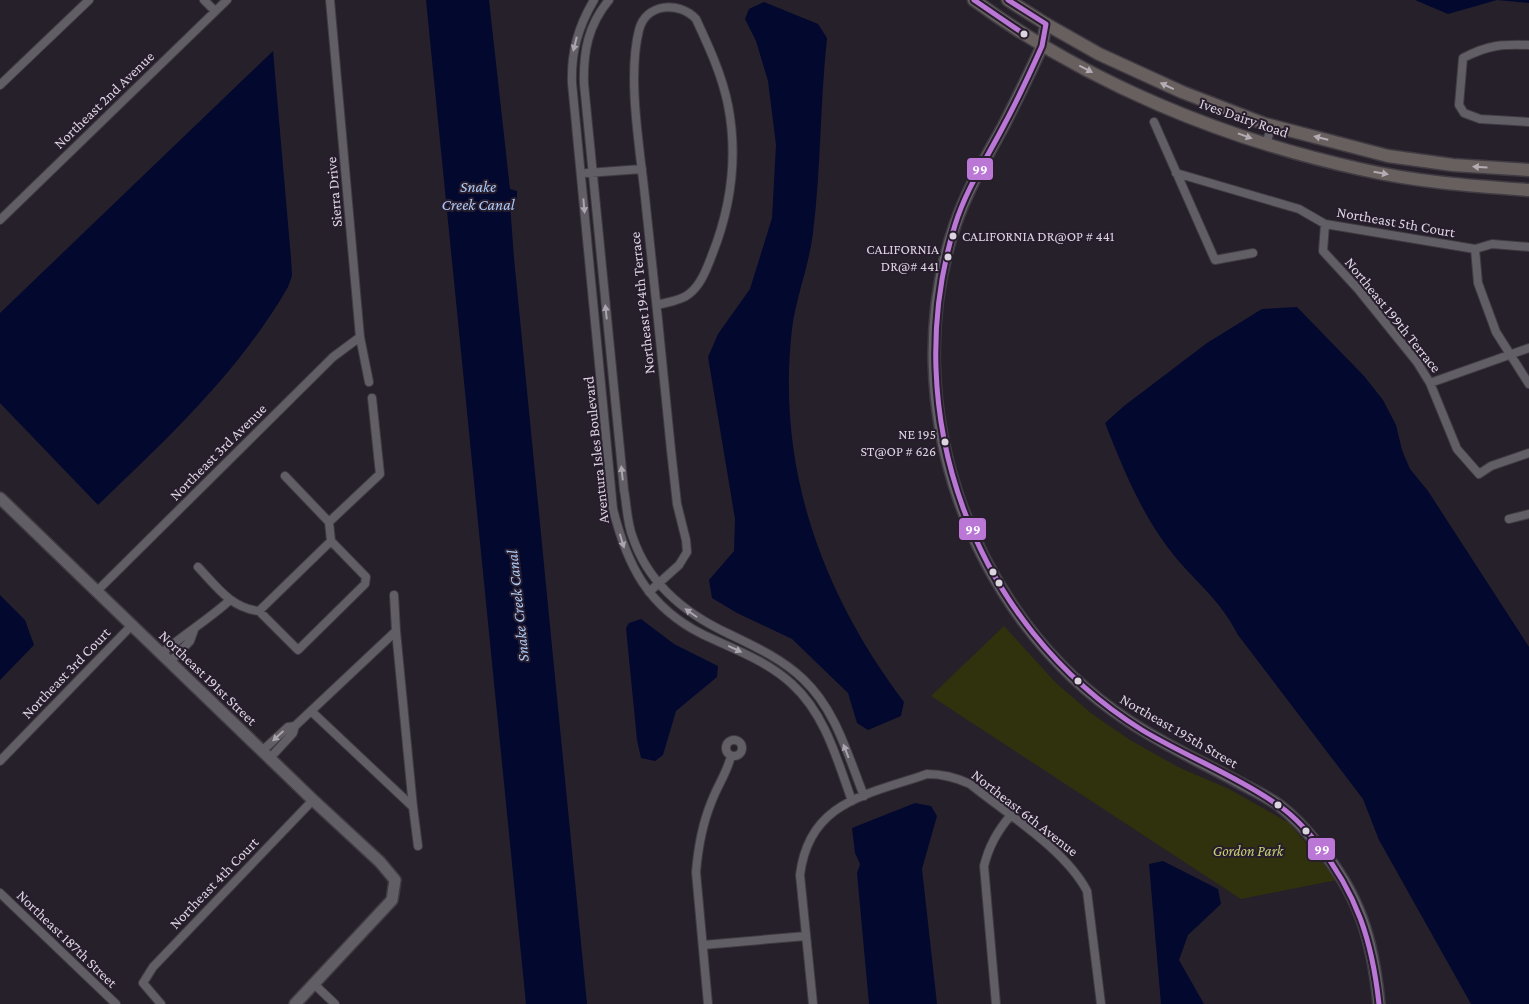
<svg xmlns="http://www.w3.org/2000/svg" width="1529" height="1004" font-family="'Crimson Pro',serif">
<rect width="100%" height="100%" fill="#26202a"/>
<path fill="#30320d" d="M1004 626 1056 683 1092 714 1130 740 1178 767 1229 789 1289 823 1337 880 1241 899 931 696Z"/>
<path fill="#03082f" d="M426 0H489L510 189 517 191V200L510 204 514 258 587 1004H526Z
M1415 0H1529V3L1497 0 1448 14Z
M764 2 818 24 827 38C820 103 821 169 813 233 809 266 796 297 792 329 776 468 822 593 904 702L901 716 868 730 857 723 848 693 792 639 737 613 712 598 709 580 734 551 735 519 708 357 718 334 750 289 772 218 776 145 768 81 756 41 745 19 749 9Z
M273 51 291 258 292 276 288 287C239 372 168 438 98 505L0 403V313Z
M1297 307 1364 376 1383 400 1396 425 1402 450 1410 469 1428 491 1529 647V1004H1471L1379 840 1363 799 1238 635C1220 600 1200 586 1176 558 1143 518 1124 471 1105 423L1124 406 1207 343 1262 309Z
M0 595 25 620 34 645 0 680Z
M641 619 674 644 718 666 717 677 676 711 663 755 655 761 641 758 637 740 626 628 629 623Z
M915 803 931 806 937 816 922 869 937 1004H869L857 873 860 864 855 853 852 828Z
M1163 861 1218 889 1221 904 1188 935 1179 960 1204 1004H1161L1149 864Z"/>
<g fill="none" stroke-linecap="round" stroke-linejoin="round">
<defs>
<path id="street" d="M204 0 215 11
M330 0 360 337 369 382
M594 0C578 27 571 52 572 83L613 509C627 565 648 607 702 634 733 649 766 660 792 684 825 714 837 759 852 801
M609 0C588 25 583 52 584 84L624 490C627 506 627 524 633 538 649 585 686 614 729 634 756 647 782 659 803 679 836 710 848 756 864 796
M1529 45C1502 44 1488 45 1463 58L1459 105 1464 113 1480 119 1529 122
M0 85 89 0
M1154 122 1215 260 1253 253
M1266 144 1272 125
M587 173 642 169
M1176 173 1299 209 1325 224 1475 249 1492 244 1529 247
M0 220 227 0
M1325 224 1323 251 1358 289 1417 362 1430 383 1457 449 1479 474 1491 466 1529 453
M1475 249 1478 283 1496 332 1529 384
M1430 383 1529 348
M1509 519 1529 514
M329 522 380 474 372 398
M198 567C217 587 231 608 259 611L331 541 329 522 285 476
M97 591 333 357 360 337
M649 592 679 565 687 552 686 540 677 504 671 450C663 366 654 281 645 197 640 149 627 77 639 30 646 3 679 1 696 19 709 47 722 75 728 105 738 156 731 207 712 255 707 268 701 285 689 294 681 301 667 302 657 305
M259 611 298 650 365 584 366 577 331 541
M396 631 413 807
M162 653C184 634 208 620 230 600
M170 662 190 641 194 630
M311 711 413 807 418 846
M726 748a8 8 0 1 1 16 0a8 8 0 1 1-16 0Z
M262 751 288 727 295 726
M270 758 293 733 295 726 396 631 394 595
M0 761 132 625
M0 893 116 1004
M703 945 806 936
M314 984 335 1004
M161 1004 143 983 153 967 313 800
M708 1004 696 872C698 849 702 825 711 803 717 786 727 773 731 756
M813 1004 800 875C809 801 867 795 927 774 943 774 955 777 970 784 1007 814 1065 849 1087 891L1101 1004
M996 1004 984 866C989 846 997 832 1010 816"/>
<path id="secondary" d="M1046 24 1042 46C1030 73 1017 99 1004 125 986 158 967 190 955 225 894 404 971 617 1127 720 1162 744 1202 762 1240 783 1253 790 1268 797 1280 806 1294 817 1306 830 1317 844 1359 893 1373 940 1379 1004
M0 498 313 800 380 862 395 880 392 900 295 1004"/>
<path id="primary" d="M974 0C1087 83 1224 139 1360 169 1416 182 1472 186 1529 190
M1008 0 1046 24 1099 54 1182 92 1265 124 1388 156 1453 165 1529 170"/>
</defs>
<use href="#street" stroke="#403b43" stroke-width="10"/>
<use href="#secondary" stroke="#403b43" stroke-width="14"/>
<use href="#primary" stroke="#403b43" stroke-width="15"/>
<use href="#street" stroke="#625e66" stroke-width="8"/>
<use href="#secondary" stroke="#625e66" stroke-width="11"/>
<use href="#primary" stroke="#67605f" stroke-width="12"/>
<defs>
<path id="bus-1" d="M974 0 1024 34
M1008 0 1046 24 1042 46C1030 73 1018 99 1004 125 987 158 966 189 955 225 897 413 973 625 1142 730 1185 756 1233 774 1275 803 1291 813 1305 828 1317 843 1357 894 1372 940 1379 1004"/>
</defs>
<use href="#bus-1" stroke="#271d2d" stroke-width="9"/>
<use href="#bus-1" stroke="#ba77d6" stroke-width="5"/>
</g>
<defs><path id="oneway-solid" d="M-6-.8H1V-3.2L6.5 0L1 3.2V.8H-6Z" transform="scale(1.25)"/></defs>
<g fill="#aba5af">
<use href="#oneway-solid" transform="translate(575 44) rotate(104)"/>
<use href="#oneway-solid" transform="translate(584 206) rotate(85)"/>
<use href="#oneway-solid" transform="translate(606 312) rotate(-96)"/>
<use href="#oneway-solid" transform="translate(622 473) rotate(-96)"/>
<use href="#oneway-solid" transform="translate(622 541) rotate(73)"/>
<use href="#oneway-solid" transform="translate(691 613) rotate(-145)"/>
<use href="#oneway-solid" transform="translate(735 649) rotate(25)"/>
<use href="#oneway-solid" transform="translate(278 736) rotate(137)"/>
<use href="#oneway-solid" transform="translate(846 751) rotate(-111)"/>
</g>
<g fill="#b3acb3">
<use href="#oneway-solid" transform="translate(1086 69) rotate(27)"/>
<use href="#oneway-solid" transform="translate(1167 86) rotate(-155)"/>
<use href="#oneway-solid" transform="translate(1245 136) rotate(20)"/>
<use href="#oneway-solid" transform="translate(1321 138) rotate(-166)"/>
<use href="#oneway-solid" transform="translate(1480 167) rotate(-176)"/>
<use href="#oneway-solid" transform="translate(1381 173) rotate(10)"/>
</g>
<g fill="#dcd5e0" stroke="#271d2d" stroke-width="2">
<circle cx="1024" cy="34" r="4.5"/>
<circle cx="953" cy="236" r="4.5"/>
<circle cx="948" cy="257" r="4.5"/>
<circle cx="945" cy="442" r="4.5"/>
<circle cx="993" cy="572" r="4.5"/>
<circle cx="999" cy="583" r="4.5"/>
<circle cx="1078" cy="681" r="4.5"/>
<circle cx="1278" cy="805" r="4.5"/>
<circle cx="1306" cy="831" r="4.5"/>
</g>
<g text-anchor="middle" stroke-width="4" stroke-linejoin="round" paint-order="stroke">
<g font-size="14" fill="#dcd5e0" stroke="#271d2d" text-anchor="end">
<text x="962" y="241" text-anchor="start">CALIFORNIA DR@OP # 441</text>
<text x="939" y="254">CALIFORNIA<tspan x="939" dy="17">DR@# 441</tspan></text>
<text x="936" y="439">NE 195<tspan x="936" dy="17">ST@OP # 626</tspan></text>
</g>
<g font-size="15" fill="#dcd5e0" stroke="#271d2d">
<text transform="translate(104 100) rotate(-44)" y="5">Northeast 2nd Avenue</text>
<text transform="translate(1244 118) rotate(19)" y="5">Ives Dairy Road</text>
<text transform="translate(334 192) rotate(-95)" y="5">Sierra Drive</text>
<text transform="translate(1396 222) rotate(10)" y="5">Northeast 5th Court</text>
<text transform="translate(642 303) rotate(-96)" y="5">Northeast 194th Terrace</text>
<text transform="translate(1393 315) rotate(51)" y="5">Northeast 199th Terrace</text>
<text transform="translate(596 450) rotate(-96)" y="5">Aventura Isles Boulevard</text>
<text transform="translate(218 452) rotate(-45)" y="5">Northeast 3rd Avenue</text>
<text transform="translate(66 673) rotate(-46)" y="5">Northeast 3rd Court</text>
<text transform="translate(208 678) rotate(44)" y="5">Northeast 191st Street</text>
<text transform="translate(1179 731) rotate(30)" y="5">Northeast 195th Street</text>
<text transform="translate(1025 813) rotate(38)" y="5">Northeast 6th Avenue</text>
<text transform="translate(214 883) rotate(-46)" y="5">Northeast 4th Court</text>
<text transform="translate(67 939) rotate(44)" y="5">Northeast 187th Street</text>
</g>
<g font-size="15" font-style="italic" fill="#c7d174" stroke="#271d2d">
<text x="1248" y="856">Gordon Park</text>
</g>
<g font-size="16" font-style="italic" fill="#abc9f5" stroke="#271d2d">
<text x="478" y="192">Snake<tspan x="478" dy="18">Creek Canal</tspan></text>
<text transform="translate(517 606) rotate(-96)" y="6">Snake Creek Canal</text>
</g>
</g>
<g stroke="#271d2d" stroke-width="2">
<rect x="966" y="157" width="28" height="24" rx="5" fill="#ba77d6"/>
<rect x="958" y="517" width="29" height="24" rx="5" fill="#ba77d6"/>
<rect x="1307" y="837" width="29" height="24" rx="5" fill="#ba77d6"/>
</g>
<g font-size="14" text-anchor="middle" font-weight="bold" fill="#fff">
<text x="980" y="174">99</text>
<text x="973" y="534">99</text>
<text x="1322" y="854">99</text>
</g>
</svg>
